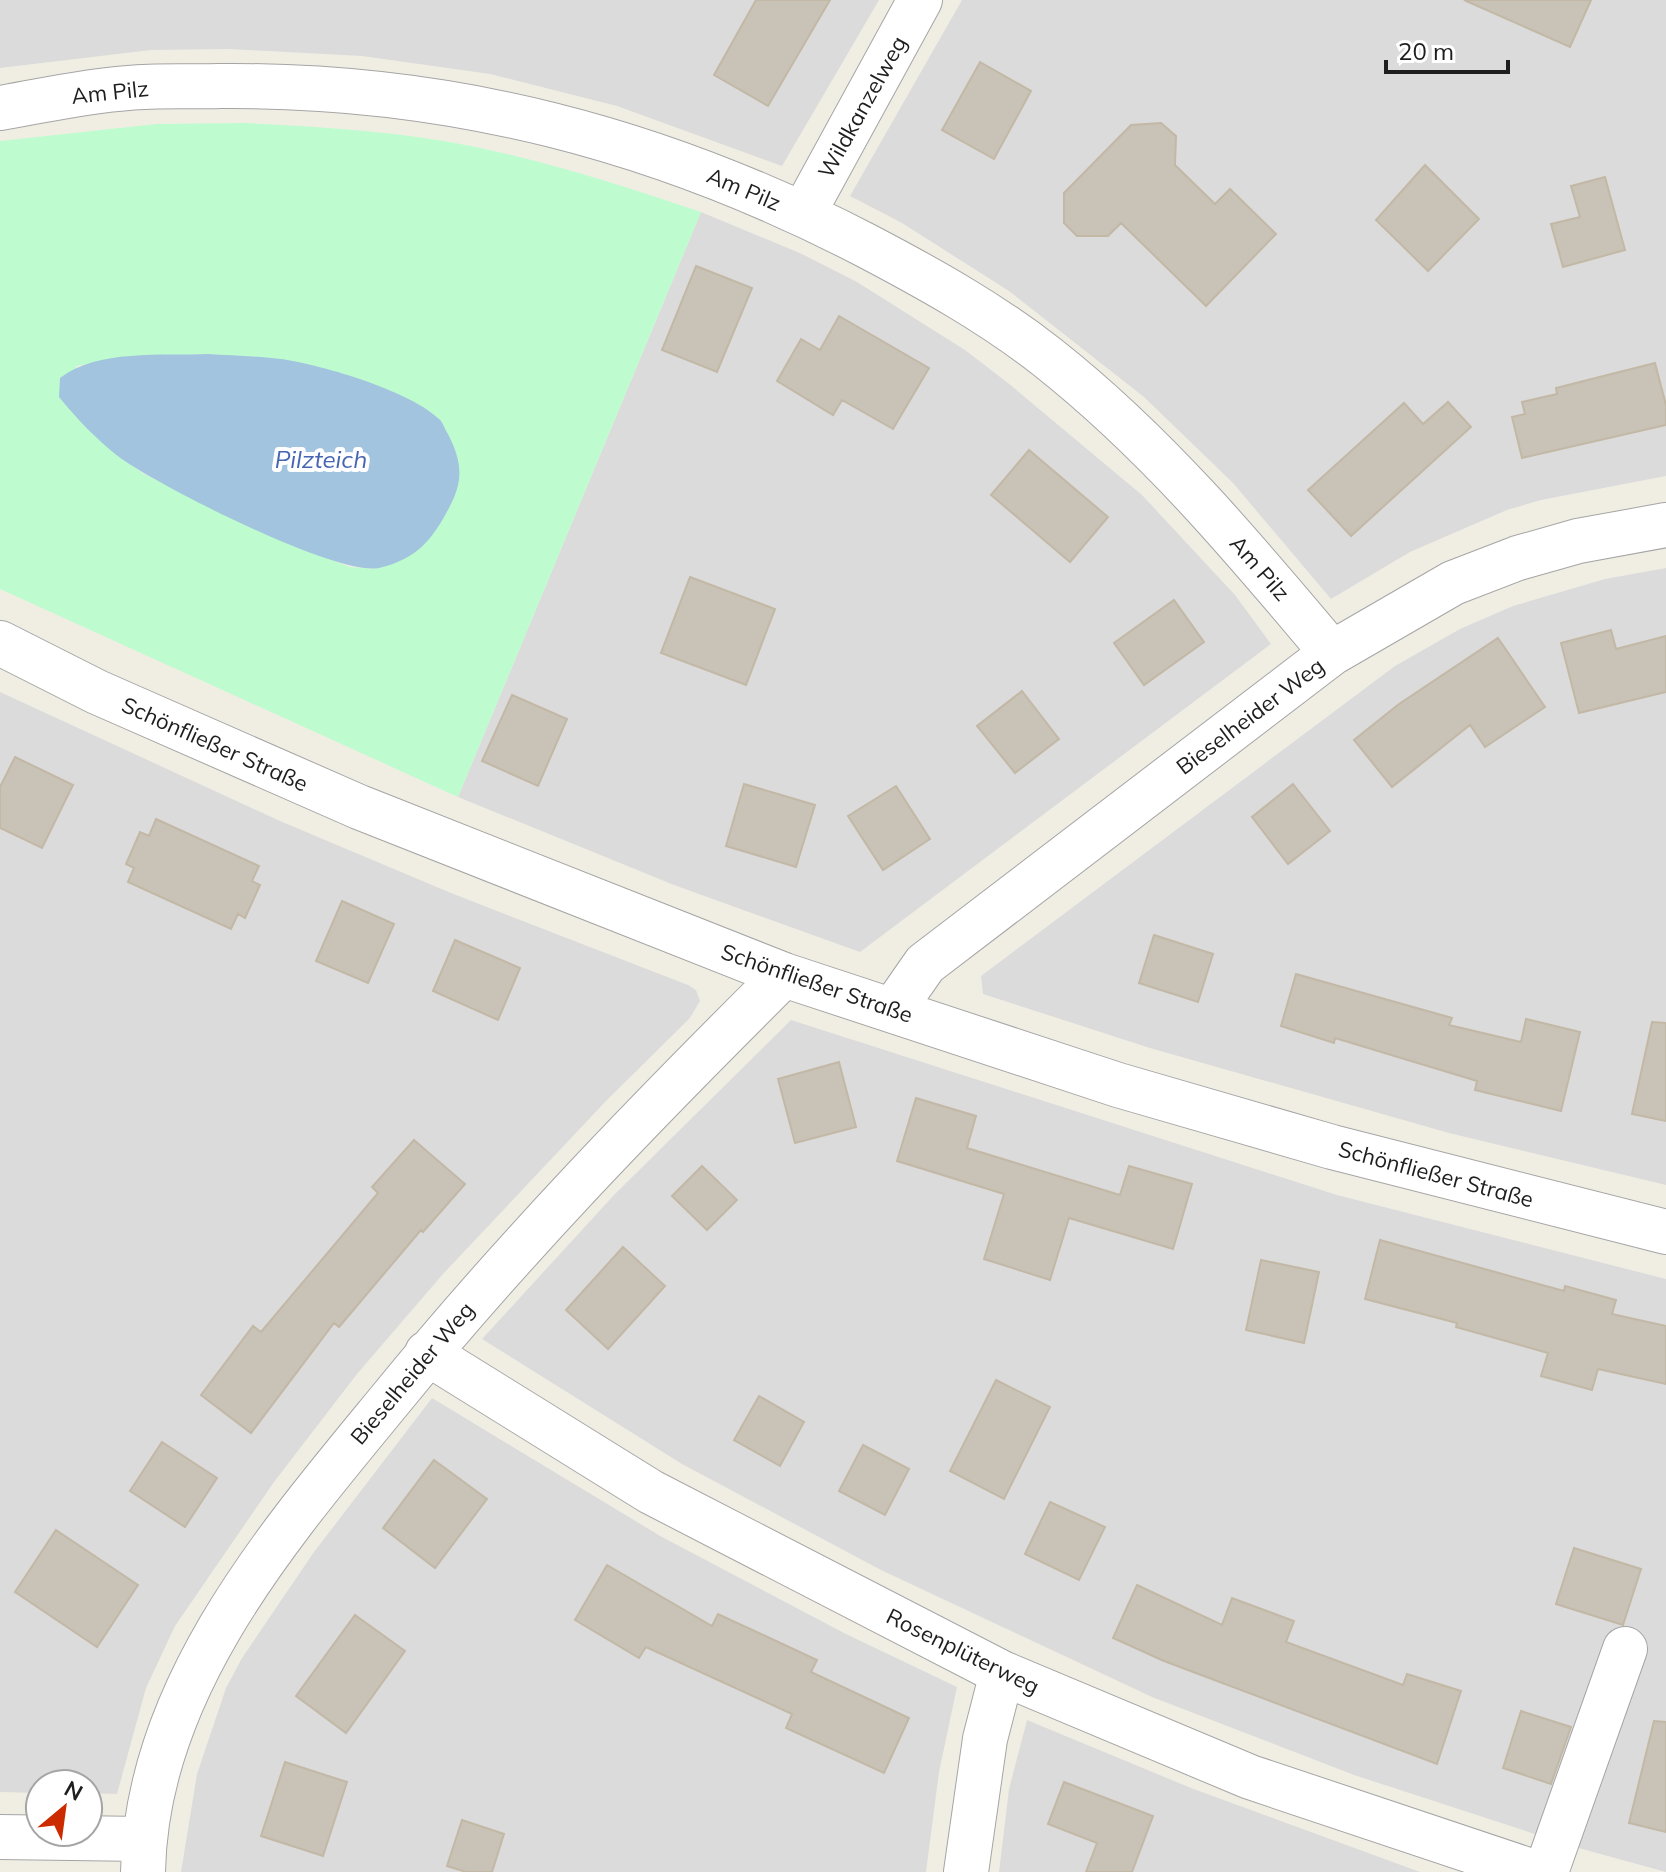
<svg xmlns="http://www.w3.org/2000/svg" width="1666" height="1872" font-family="Mulish,sans-serif">
<rect width="100%" height="100%" fill="#f0eee3"/>
<path fill="#dcdbdb" d="M0 0H879L782 166 617 106 490 74 362 56 229 49 151 50 0 68Z
M962 0H1666V476L1541 500 1507 510 1410 552 1331 599 1233 483 1144 397 1009 291 902 223 850 196Z
M701 212 802 254 857 282 965 350 1008 383 1142 495 1235 595 1271 644 860 952 674 885 458 797Z
M1666 568V1185L1449 1133 1150 1048 983 994 981 976 1395 666 1460 629 1513 606 1605 579Z
M0 692 280 821 451 893 688 985 696 990 700 1001 690 1018 606 1101 443 1274 357 1374 274 1482 175 1626 146 1688 117 1794 88 1793V1784H40V1793L0 1792Z
M791 1020 1337 1195 1666 1279V1872L1575 1847 1354 1775 1152 1697 881 1570 789 1521 682 1464 482 1339 614 1195Z
M432 1398 662 1537 846 1634 957 1687 939 1772 926 1872H181L197 1774 226 1688 242 1658 314 1552Z
M1027 1720 1191 1788 1420 1872H999L1009 1789Z"/>
<path fill="#befcd0" fill-rule="evenodd" d="M245 123C320 127 396 131 471 146 549 162 625 186 701 212L458 797 0 589V141L156 124ZM208 354C283 360 327 366 398 395L376 569 350 567 267 534 144 474 117 455 76 366 123 358Z"/>
<path fill="#a2c4df" d="M208 354C236 356 265 356 293 361 331 368 411 392 439 419 443 422 445 430 448 434 462 462 464 480 449 508 432 540 417 559 379 568 337 577 157 485 119 457 97 440 77 419 59 397L60 378C97 349 162 356 208 354Z"/>
<path fill="#c8c2b7" stroke="#c2b8a5" stroke-width="2" d="M756 0H830L768 106 714 75Z
M1464 0H1591L1570 47Z
M980 62 1031 91 994 159 942 130Z
M1161 123 1176 136 1175 165 1215 204 1230 189 1276 234 1206 306 1121 223 1108 236H1077L1064 223V193L1131 125Z
M1425 165 1479 219 1428 271 1376 220Z
M1605 177 1625 250 1563 267 1551 224 1580 217 1571 186Z
M696 266 752 288 717 372 662 350Z
M839 316 929 368 893 429 842 400 833 415 777 381 801 339 820 350Z
M1655 363 1666 405V425L1522 458 1512 417 1525 414 1522 402 1557 394 1556 388Z
M1448 402 1471 427 1351 536 1308 490 1404 403 1423 424Z
M1029 450 1108 517 1070 562 991 495Z
M690 577 775 609 746 685 661 653Z
M1174 600 1204 642 1144 685 1114 643Z
M1611 630 1616 649 1666 636V692L1579 713 1561 643Z
M1498 638 1545 707 1485 747 1470 725 1392 787 1354 740 1399 704Z
M1022 691 1059 739 1015 773 977 726Z
M512 695 567 719 538 786 482 761Z
M15 757 73 785 42 848 0 828V787Z
M744 784 815 805 796 867 726 846Z
M1293 784 1330 831 1288 864 1252 817Z
M896 786 930 839 883 870 848 816Z
M156 819 259 866 252 881 260 885 245 918 238 914 231 929 128 882 134 868 126 864 140 832 149 836Z
M342 901 394 924 368 983 316 961Z
M1154 935 1213 954 1198 1002 1139 983Z
M455 940 520 968 498 1020 433 991Z
M1296 974 1452 1018 1449 1025 1521 1042 1526 1019 1580 1032 1561 1111 1475 1090 1477 1081 1335 1038 1334 1043 1281 1026Z
M1652 1022 1666 1023V1121L1632 1114Z
M839 1062 856 1127 795 1143 778 1079Z
M916 1098 976 1116 967 1148 1120 1195 1129 1166 1192 1184 1173 1249 1069 1218 1050 1280 984 1259 1004 1194 897 1161Z
M414 1140 465 1184 423 1232 421 1230 339 1327 334 1323 251 1433 201 1395 253 1326 261 1332 378 1193 372 1187Z
M702 1166 737 1200 707 1230 672 1196Z
M1380 1240 1564 1291 1565 1286 1616 1300 1612 1314 1666 1326V1384L1598 1369 1592 1390 1541 1376 1548 1353 1456 1327 1457 1323 1365 1299Z
M623 1247 665 1286 608 1349 566 1310Z
M1261 1260 1319 1272 1304 1343 1246 1330Z
M996 1380 1050 1407 1004 1499 950 1471Z
M759 1396 804 1422 780 1466 734 1440Z
M162 1442 217 1478 185 1527 130 1491Z
M863 1445 909 1469 885 1515 839 1491Z
M434 1460 487 1499 435 1568 383 1528Z
M1050 1502 1105 1527 1079 1580 1025 1554Z
M56 1530 138 1585 97 1647 15 1592Z
M1574 1548 1641 1569 1623 1625 1556 1604Z
M607 1565 712 1626 718 1614 817 1660 811 1672 909 1718 884 1773 786 1728 792 1714 646 1647 639 1658 575 1620Z
M1137 1585 1222 1625 1232 1598 1294 1621 1286 1642 1403 1685 1407 1674 1461 1691 1437 1764 1164 1661 1113 1638Z
M355 1615 405 1651 346 1733 296 1696Z
M1521 1711 1571 1727 1551 1784 1503 1768Z
M1654 1721 1666 1722V1832L1629 1823Z
M285 1762 347 1782 323 1856 261 1836Z
M1064 1782 1153 1816 1132 1872H1086L1097 1843 1048 1824Z
M462 1820 504 1834 492 1872H466L447 1866Z"/>
<g fill="none" stroke-linecap="round" stroke-linejoin="round">
<defs>
<path id="minor" d="M0 108C42 101 85 91 128 88 158 85 190 87 220 86 451 84 660 139 865 245 928 278 991 313 1047 357 1155 442 1244 548 1332 653
M803 214 920 0
M0 643 97 692 359 807 784 975 1118 1085 1332 1147 1666 1232
M893 1010 925 964 1332 653 1453 583 1518 558 1578 541 1666 525
M427 1353 651 1492 1002 1673 1250 1777 1534 1872
M0 1837 144 1839
M143 1872C146 1688 279 1535 390 1400 514 1248 645 1113 784 975
M966 1872 985 1739 1002 1673
M1546 1872 1625 1649"/>
</defs>
<use href="#minor" stroke="#a5a5a5" stroke-width="46"/>
<use href="#minor" stroke="#fff" stroke-width="44"/>
</g>
<g text-anchor="middle" stroke-width="8" stroke-linejoin="round" paint-order="stroke">
<g font-size="22" fill="#1e1e1e" stroke="#fff">
<text transform="translate(110 92) rotate(-6)" y="8">Am Pilz</text>
<text transform="translate(862 107) rotate(-61)" y="8">Wildkanzelweg</text>
<text transform="translate(744 189) rotate(23)" y="8">Am Pilz</text>
<text transform="translate(1260 568) rotate(49)" y="8">Am Pilz</text>
<text transform="translate(1250 716) rotate(-37)" y="8">Bieselheider Weg</text>
<text transform="translate(215 744) rotate(24)" y="8">Schönfließer Straße</text>
<text transform="translate(817 983) rotate(19)" y="8">Schönfließer Straße</text>
<text transform="translate(1436 1174) rotate(15)" y="8">Schönfließer Straße</text>
<text transform="translate(412 1373) rotate(-50)" y="8">Bieselheider Weg</text>
<text transform="translate(963 1651) rotate(26)" y="8">Rosenplüterweg</text>
</g>
<g font-size="24" font-style="italic" fill="#4665b2" stroke="#fff">
<text x="321" y="468">Pilzteich</text>
</g>
</g>
<g transform="translate(64 1808) rotate(29)"><circle r="38" fill="#ffffff" stroke="#a5a5a5" stroke-width="2"/>
<path d="M0-6L14 30L0 20L-14 30Z" fill="#cc2b00"/>
<text y="-12" font-size="22" font-weight="bold" text-anchor="middle" fill="#1e1e1e">N</text>
</g>
<path d="M1386 60v12h122v-12" fill="none" stroke="#1e1e1e" stroke-width="4"/>
<text x="1398" y="60" font-size="24" fill="#1e1e1e" stroke="#ffffff" stroke-width="6" paint-order="stroke">20 m</text>
</svg>
